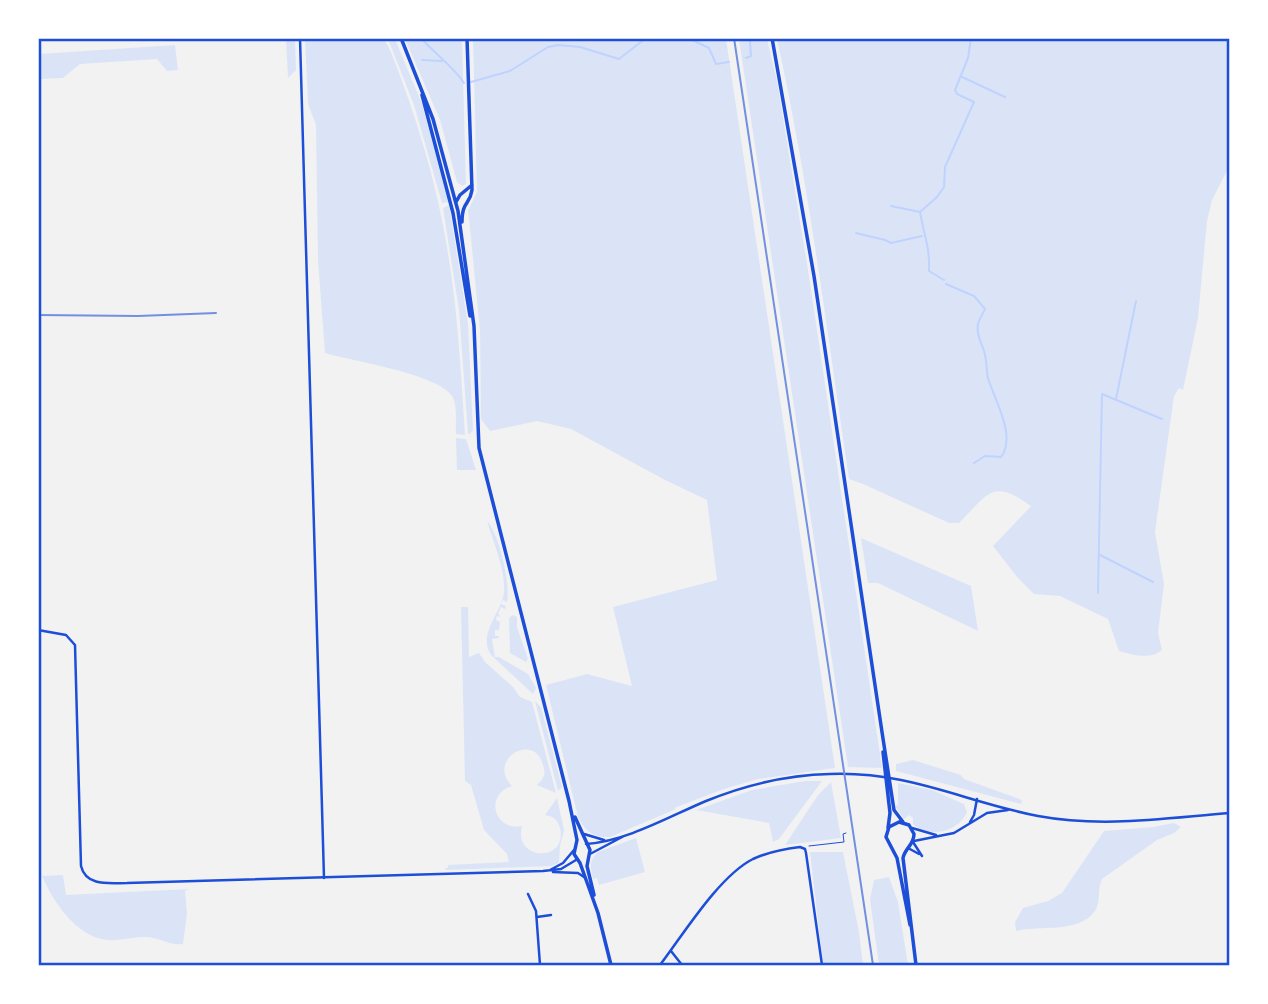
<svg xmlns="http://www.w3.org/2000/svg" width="1268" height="1004" font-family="Manrope,sans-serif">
<rect width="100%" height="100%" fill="#f2f2f2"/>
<path fill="#dbe4f7" d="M286 39H295L296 70 288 78Z
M305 39H384L391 52C417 118 437 184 448 253 458 313 461 374 465 435L456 434C455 423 458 405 452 396 438 374 352 361 325 353L318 261 316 125 308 104Z
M388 39H395L422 104 449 202 442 203 414 105Z
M405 39H462L466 184 462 186 457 182 440 120Z
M473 39H726L835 768 758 779 724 789 674 808 676 809 610 837C593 838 585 831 578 817L546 685 587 674 632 686 613 607 717 580 707 500 665 480 571 429 537 421 490 431 481 419 480 331 469 218 468 211 477 192Z
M739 39H767L777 81 809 276 882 768 848 767Z
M777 39H1229V167L1212 200 1207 221 1198 318 1183 390 1179 388 1174 396 1155 532 1164 584 1158 633 1162 650C1150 660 1133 655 1119 651L1108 619 1060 596 1034 594 1017 577 993 546 1031 506C992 478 989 493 959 523H949L863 484 849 479C827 332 809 184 777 39Z
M175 45 178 70 167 71 157 59 80 64 63 78 40 79 39 54Z
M449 205 468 324 473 430 470 434H468L459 310 443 208Z
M456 438 466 439 476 470H457Z
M487 521C499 533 511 585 507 602L503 600 501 604 506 606 505 609 501 607 498 614 501 617 497 616 496 620 500 622 499 630H495V636H499V638L492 639 495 657H499L528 674 536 688 533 694 491 655C477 633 502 613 504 592 506 572 493 541 487 521Z
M861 538 971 586 978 631 878 583H868Z
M461 607H468L469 657 479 653 485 662 513 687 520 697 532 702 556 793 537 785C544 778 546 775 543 765 534 731 486 760 512 786 484 794 494 832 522 826 513 861 568 863 560 828 557 819 554 817 545 815L557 798 564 830 560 846 559 863 551 866 447 870 444 868H448V865L509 862 507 854 484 830 471 785 465 781Z
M513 615 517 617V627L528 659 526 662 510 653 509 618Z
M535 701 541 707 562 787 558 791Z
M913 760 961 775 964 779 1022 800 1021 804 896 771V764Z
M805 781H822L779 839 773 842 769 823 696 810 752 790Z
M831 782 841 838 785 845 818 795Z
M898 783 932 790 964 804 967 812C959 832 929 839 913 824V818L909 815 904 819 895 806 898 805Z
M1174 823 1181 827 1174 833 1157 840 1102 879C1097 889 1101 902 1095 911 1079 934 1039 925 1016 931L1015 922 1023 908 1048 901 1062 893 1104 831 1153 827Z
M636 838 645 872 599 885 597 878 593 879C590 868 589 860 598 852Z
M810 852H843L859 932 863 965H823Z
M63 875 66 895 189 889 185 891 187 914 183 944C170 946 159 937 145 937 132 937 120 941 107 940 76 937 53 901 42 876Z
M889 877 898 902 908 965H879L870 899 874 880Z"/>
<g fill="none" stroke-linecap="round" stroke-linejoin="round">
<path stroke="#bfd3fe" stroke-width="2" d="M421 38C435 54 453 66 464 83
M688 38 709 48 716 64 729 62
M746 58 751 56 750 42 752 38
M422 60 442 61
M962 77 1005 97
M471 82 510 71 548 47 558 45 580 47 619 59 646 38
M891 206 920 212
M856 233 885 240 891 243 922 236
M944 280 929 271C930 247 924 235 920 212L937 197 944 187 945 167 974 102 957 94 955 90 968 58 971 38
M946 284 974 296 985 309C983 314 979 319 978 324 976 333 981 343 984 351 987 360 986 369 988 378 994 399 1017 436 1001 457L985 456 974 463
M1116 399 1136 301
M1100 555 1153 582
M1098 593 1102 394 1162 419"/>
<path stroke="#1d4ed8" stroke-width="1" d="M809 846 844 842 843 834 846 833"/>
<path stroke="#1d4ed8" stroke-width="2.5" d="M38 630 66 635 75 645 81 866C86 887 110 883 127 883L543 871 561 869 576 860
M913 842 922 856
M908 848 919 854
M550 870 563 863 574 850
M553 872 578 873 584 877
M528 894 536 911 540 965
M537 917 551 915
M671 951 682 965
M660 965C683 935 719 876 753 859 768 852 784 849 800 847L805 849 806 853 822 965"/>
<path stroke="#1d4ed8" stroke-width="2.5" d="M300 38 324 878
M970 822 974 815 977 799
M912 828 936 835
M584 834 604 840
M914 841 954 833 987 813 1008 810
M586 844C627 841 668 817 706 801 745 785 788 775 830 774 909 771 965 802 1038 816 1103 828 1165 818 1230 813
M590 854 624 836"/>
<path stroke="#1d4ed8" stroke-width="3.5" d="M401 38 433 119 458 211 474 326 479 448 569 801 577 840 574 854 580 863 598 913
M772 38 814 276 882 732 894 810 903 822
M422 95 453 213 470 316
M456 202 460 195 472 185
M462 222C462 201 470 205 472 190L467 38
M883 752 890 813 888 828
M575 817 590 850 587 866 594 895
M598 913 611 965
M910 925 897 858 886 837 889 827 899 822 909 825 914 834C914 845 905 848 903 858L916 965"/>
<path stroke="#7290e2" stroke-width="2" d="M734 38 873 965
M38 315 138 316 216 313"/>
</g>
<rect width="1268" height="1004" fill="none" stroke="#ffffff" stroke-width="80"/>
<rect x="40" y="40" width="1188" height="924" fill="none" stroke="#1d4ed8" stroke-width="2.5"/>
</svg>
